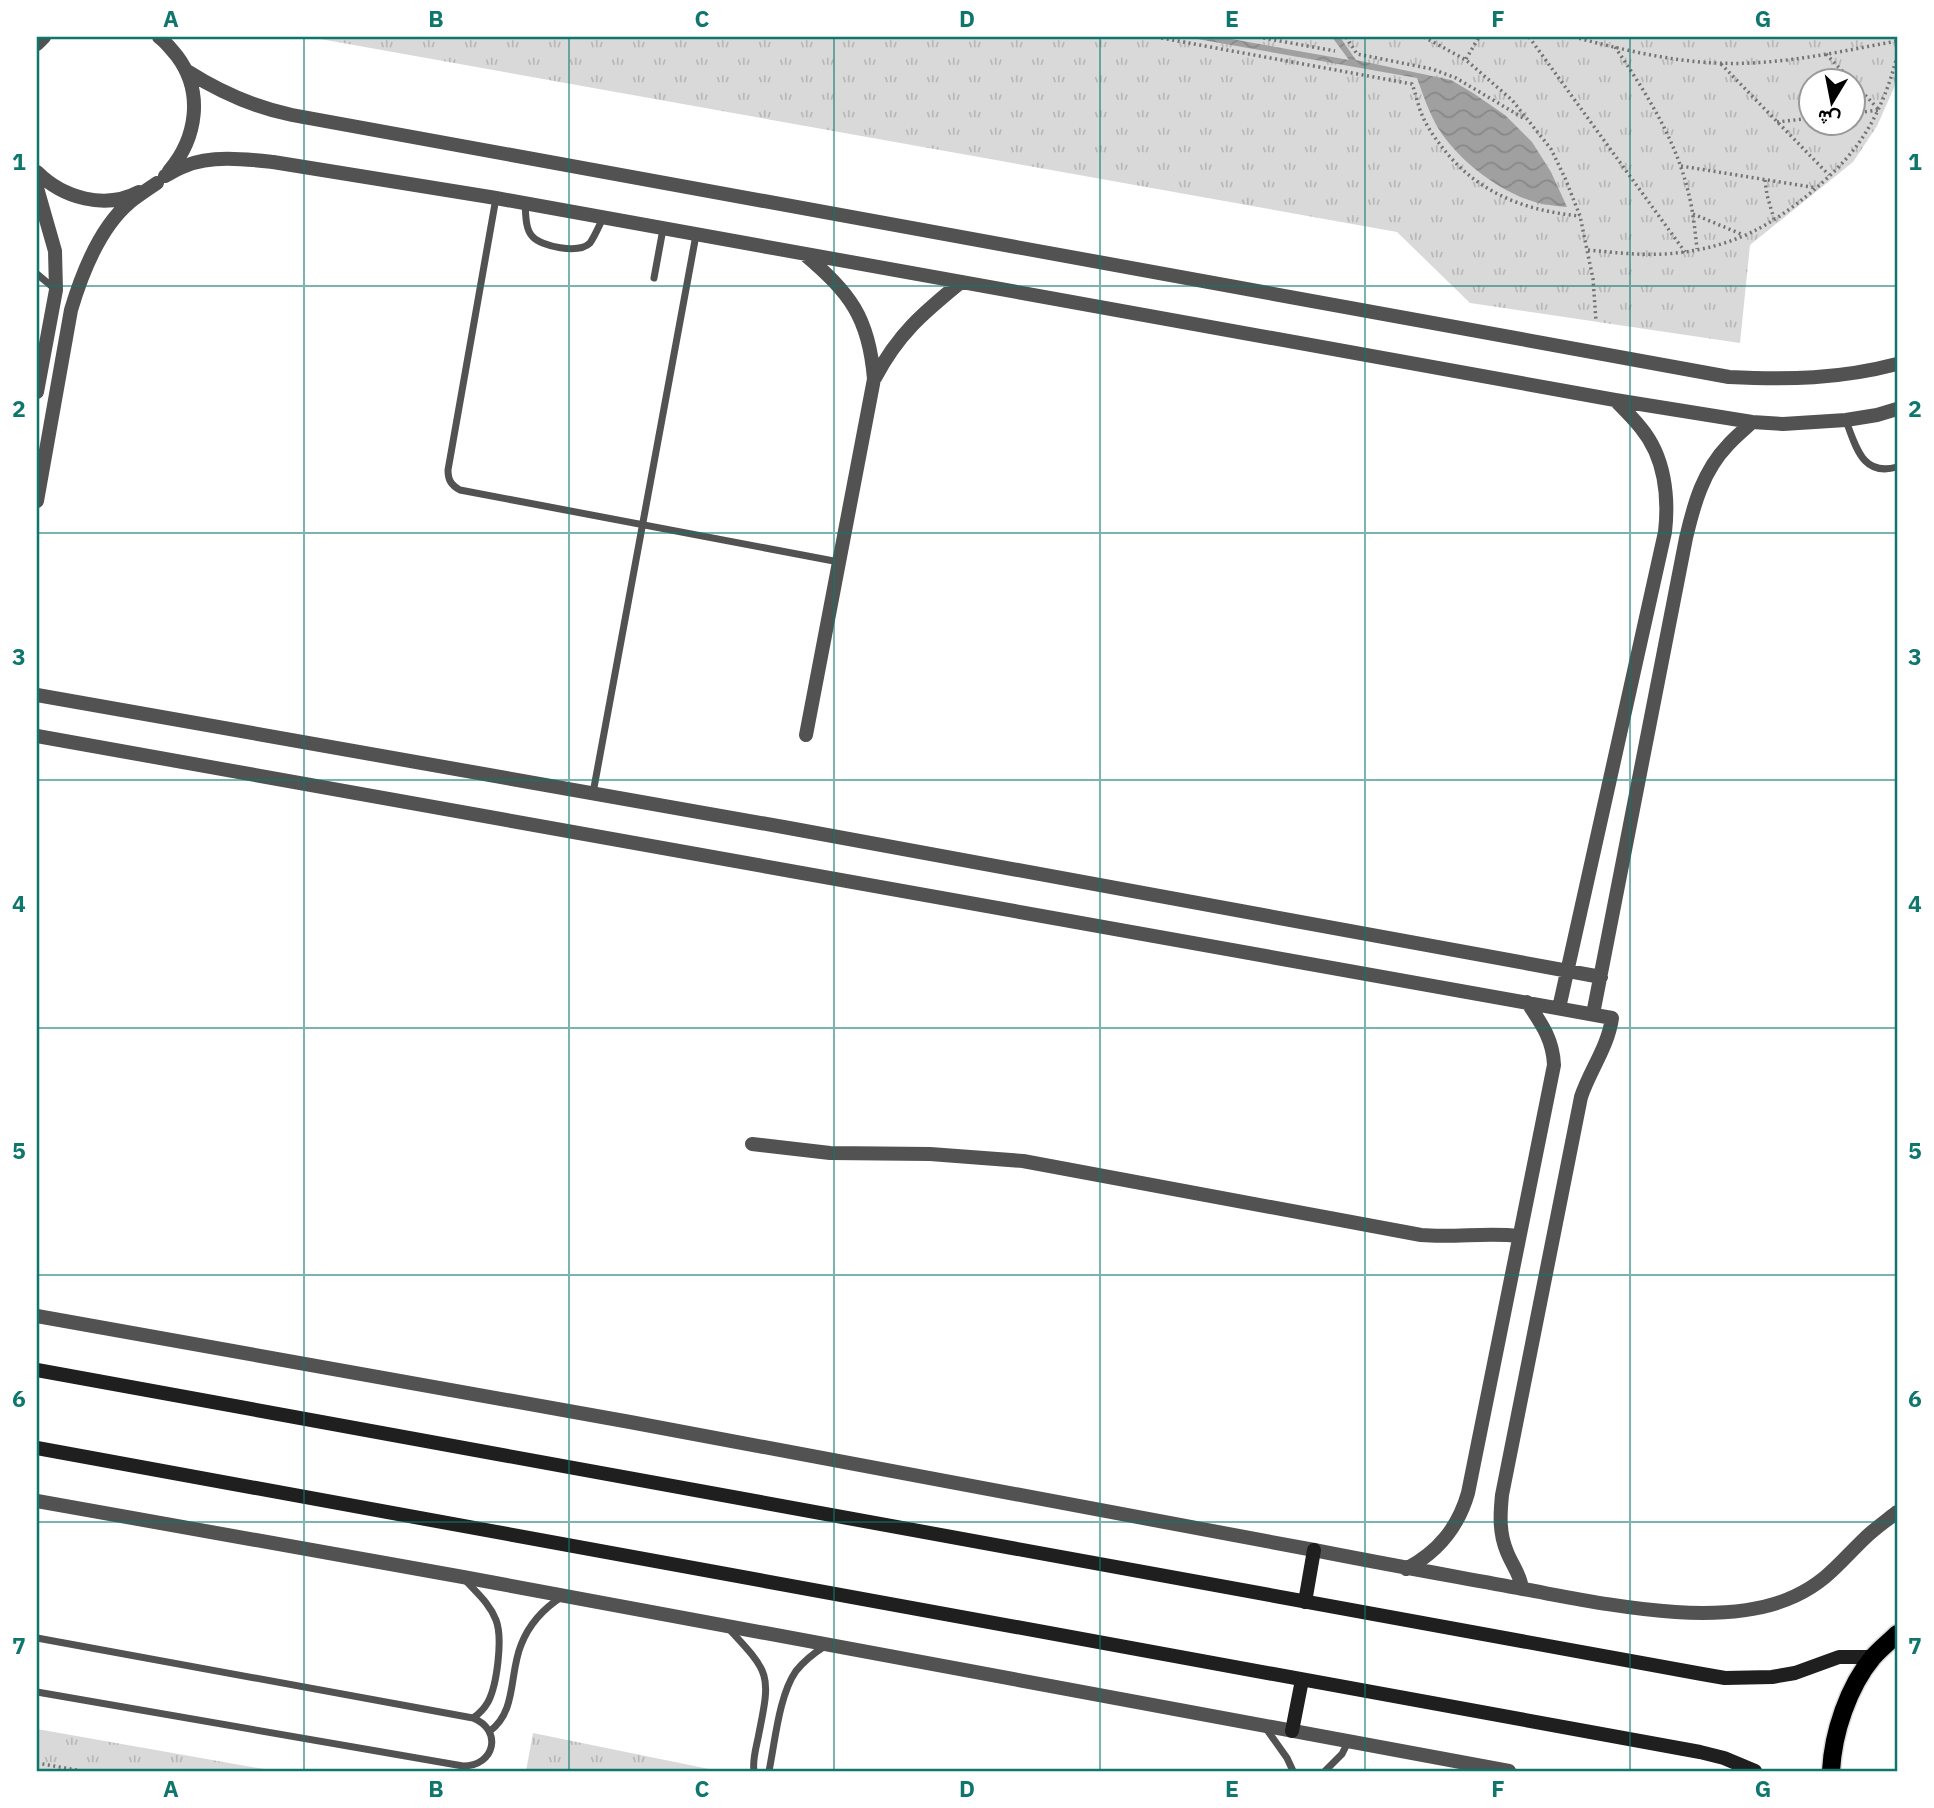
<svg xmlns="http://www.w3.org/2000/svg" width="1934" height="1808" font-family="'IBM Plex Sans',Vazirmatn,sans-serif">
<defs>
<pattern id="park-tufts" width="24" height="20" patternUnits="userSpaceOnUse" patternTransform="scale(1.75)"><rect width="24" height="20" fill="#d9d9d9"/><path d="M3 7l-1-3M5 7V3M7 7l1-3M15 17l-1-3M17 17v-4M19 17l1-3" fill="none" stroke="#b8b8b8"/></pattern>
<pattern id="water-waves" width="16" height="10" patternUnits="userSpaceOnUse" patternTransform="scale(1.75)"><rect width="16" height="10" fill="#a0a0a0"/><path d="M0 5q4-4 8 0t8 0" fill="none" stroke="#888"/></pattern>
</defs>
<rect width="100%" height="100%" fill="#fff"/>
<path fill="url(#park-tufts)" fill-rule="evenodd" d="M309 37H1897V81L1877 126 1853 162 1750 245 1740 343 1470 303 1397 232ZM1812 80H1854V122H1812Z
M37 1729 275 1771H37Z
M533 1733 714 1770V1771H526Z"/>
<path fill="url(#water-waves)" d="M1186 37H1220L1349 60 1332 37H1340L1356 60 1451 80 1473 93 1505 115 1532 142 1551 172 1567 207C1557 206 1545 205 1535 202 1498 191 1459 161 1438 128 1429 112 1423 95 1417 78Z"/>
<g fill="none" stroke-linecap="round" stroke-linejoin="round">
<defs>
<path id="primary" d="M1831 1771C1833 1733 1848 1687 1873 1657 1880 1649 1889 1642 1897 1634"/>
</defs>
<use href="#primary" stroke="#dbdbdb" stroke-width="21"/>
<path stroke="#747474" stroke-width="3.5" stroke-dasharray="2 3.5" stroke-linecap="butt" d="M1156 37 1412 84C1416 94 1418 106 1422 115 1428 129 1437 141 1446 152 1480 194 1527 211 1580 216
M1258 37 1335 51
M1346 37 1357 54 1432 69 1456 78 1525 119
M1424 37 1466 60 1512 100 1551 149 1565 178 1580 216 1593 279 1596 321
M1529 37 1685 252
M1574 37C1620 49 1669 61 1716 63 1778 66 1837 52 1897 41
M1615 47C1645 91 1675 138 1688 191 1693 210 1695 230 1697 249
M1826 54 1851 80
M1466 59 1479 37
M1721 64 1829 175
M1854 83 1879 110
M1854 113 1879 110
M1777 122 1812 118
M1681 166 1817 188
M1765 180 1767 195 1774 219
M1693 214 1741 234
M1588 250C1620 253 1652 257 1684 252 1708 249 1735 241 1756 230 1788 214 1833 177 1855 148 1875 122 1889 89 1897 56
M37 1763 82 1771"/>
<path stroke="#525252" stroke-width="7" d="M496 198 448 470C448 480 451 485 460 490L839 562
M525 204C526 214 525 228 532 236 541 247 579 254 590 243 595 236 599 226 603 218
M37 274 55 289
M654 278 663 229
M1846 421C1856 446 1862 477 1897 467
M593 793 696 235
M466 1581C477 1593 490 1604 496 1620 503 1638 497 1685 488 1702 484 1709 479 1714 473 1718
M729 1629C770 1673 771 1674 759 1733 757 1745 752 1759 754 1771
M37 1638 473 1718C503 1730 495 1766 463 1766L37 1692
M1265 1727 1287 1758 1293 1771
M490 1731C517 1711 509 1674 521 1645 529 1624 544 1608 563 1596
M769 1771C775 1742 779 1695 796 1671 804 1661 814 1653 825 1646
M1325 1771 1342 1754 1348 1742"/>
<path stroke="#525252" stroke-width="14" d="M159 37C166 42 171 49 177 56 204 92 197 138 169 171
M37 44 44 37
M187 71C220 92 253 107 292 115L1729 377C1788 380 1840 379 1897 364
M37 172C63 198 105 210 139 192
M165 176C172 173 178 168 185 166 211 155 245 159 273 162L496 198 1615 400 1752 422 1783 424 1846 420 1877 415 1897 409
M37 188 55 251 56 290 37 392
M804 254C850 293 869 317 874 379L806 735
M875 378C898 334 923 313 961 282
M37 501 71 310C82 273 100 227 130 202 139 195 148 189 157 183
M37 695 789 828 1601 977
M37 736 1612 1018C1608 1047 1590 1070 1581 1097L1502 1495C1500 1515 1499 1533 1507 1552 1512 1565 1521 1575 1522 1589
M1559 1008 1665 532C1669 497 1665 457 1641 428 1633 418 1624 409 1615 400
M1593 1014 1686 538C1694 504 1703 471 1728 445 1735 437 1744 430 1752 422
M752 1144 830 1153 930 1154 1023 1161 1421 1235C1454 1238 1487 1232 1519 1236
M37 1316 630 1422 1314 1550C1384 1564 1453 1576 1523 1589 1601 1603 1722 1631 1795 1596 1827 1581 1840 1562 1864 1539 1874 1529 1886 1521 1897 1512
M37 1501 463 1577 1509 1771
M1406 1569C1438 1552 1458 1528 1468 1493L1554 1065C1553 1039 1541 1023 1527 1002"/>
<path stroke="#1f1f1f" stroke-width="14" d="M37 1370 1702 1674 1725 1678 1772 1677 1795 1673 1839 1657H1873
M37 1448 1700 1752 1724 1758 1755 1771
M1305 1602 1314 1550
M1292 1731 1302 1680"/>
<use href="#primary" stroke="#000" stroke-width="18"/>
</g>
<path fill="none" stroke="#0f766e" stroke-width="2" stroke-opacity="0.55" d="M304 37V1771M569 37V1771M834 37V1771M1100 37V1771M1365 37V1771M1630 37V1771M37 286H1897M37 533H1897M37 780H1897M37 1028H1897M37 1275H1897M37 1522H1897"/>
<rect width="1934" height="1808" fill="none" stroke="#ffffff" stroke-width="77"/>
<g transform="translate(1832 102) rotate(190)"><circle r="33" fill="#ffffff" stroke="#999999" stroke-width="2"/>
<path d="M0-5L12 26L0 18L-12 26Z" fill="#000000"/>
<text y="-10" font-size="19" font-weight="bold" text-anchor="middle" fill="#000000">ش</text>
</g>
<rect x="38" y="38" width="1858" height="1732" fill="none" stroke="#0f766e" stroke-width="2.5"/>
<g font-size="23" text-anchor="middle" font-weight="bold" fill="#0f766e">
<text x="171" y="27">A</text>
<text x="436" y="27">B</text>
<text x="702" y="27">C</text>
<text x="967" y="27">D</text>
<text x="1232" y="27">E</text>
<text x="1498" y="27">F</text>
<text x="1763" y="27">G</text>
<text x="19" y="170">1</text>
<text x="1915" y="170">1</text>
<text x="19" y="417">2</text>
<text x="1915" y="417">2</text>
<text x="19" y="665">3</text>
<text x="1915" y="665">3</text>
<text x="19" y="912">4</text>
<text x="1915" y="912">4</text>
<text x="19" y="1159">5</text>
<text x="1915" y="1159">5</text>
<text x="19" y="1407">6</text>
<text x="1915" y="1407">6</text>
<text x="19" y="1654">7</text>
<text x="1915" y="1654">7</text>
<text x="171" y="1797">A</text>
<text x="436" y="1797">B</text>
<text x="702" y="1797">C</text>
<text x="967" y="1797">D</text>
<text x="1232" y="1797">E</text>
<text x="1498" y="1797">F</text>
<text x="1763" y="1797">G</text>
</g>
</svg>
